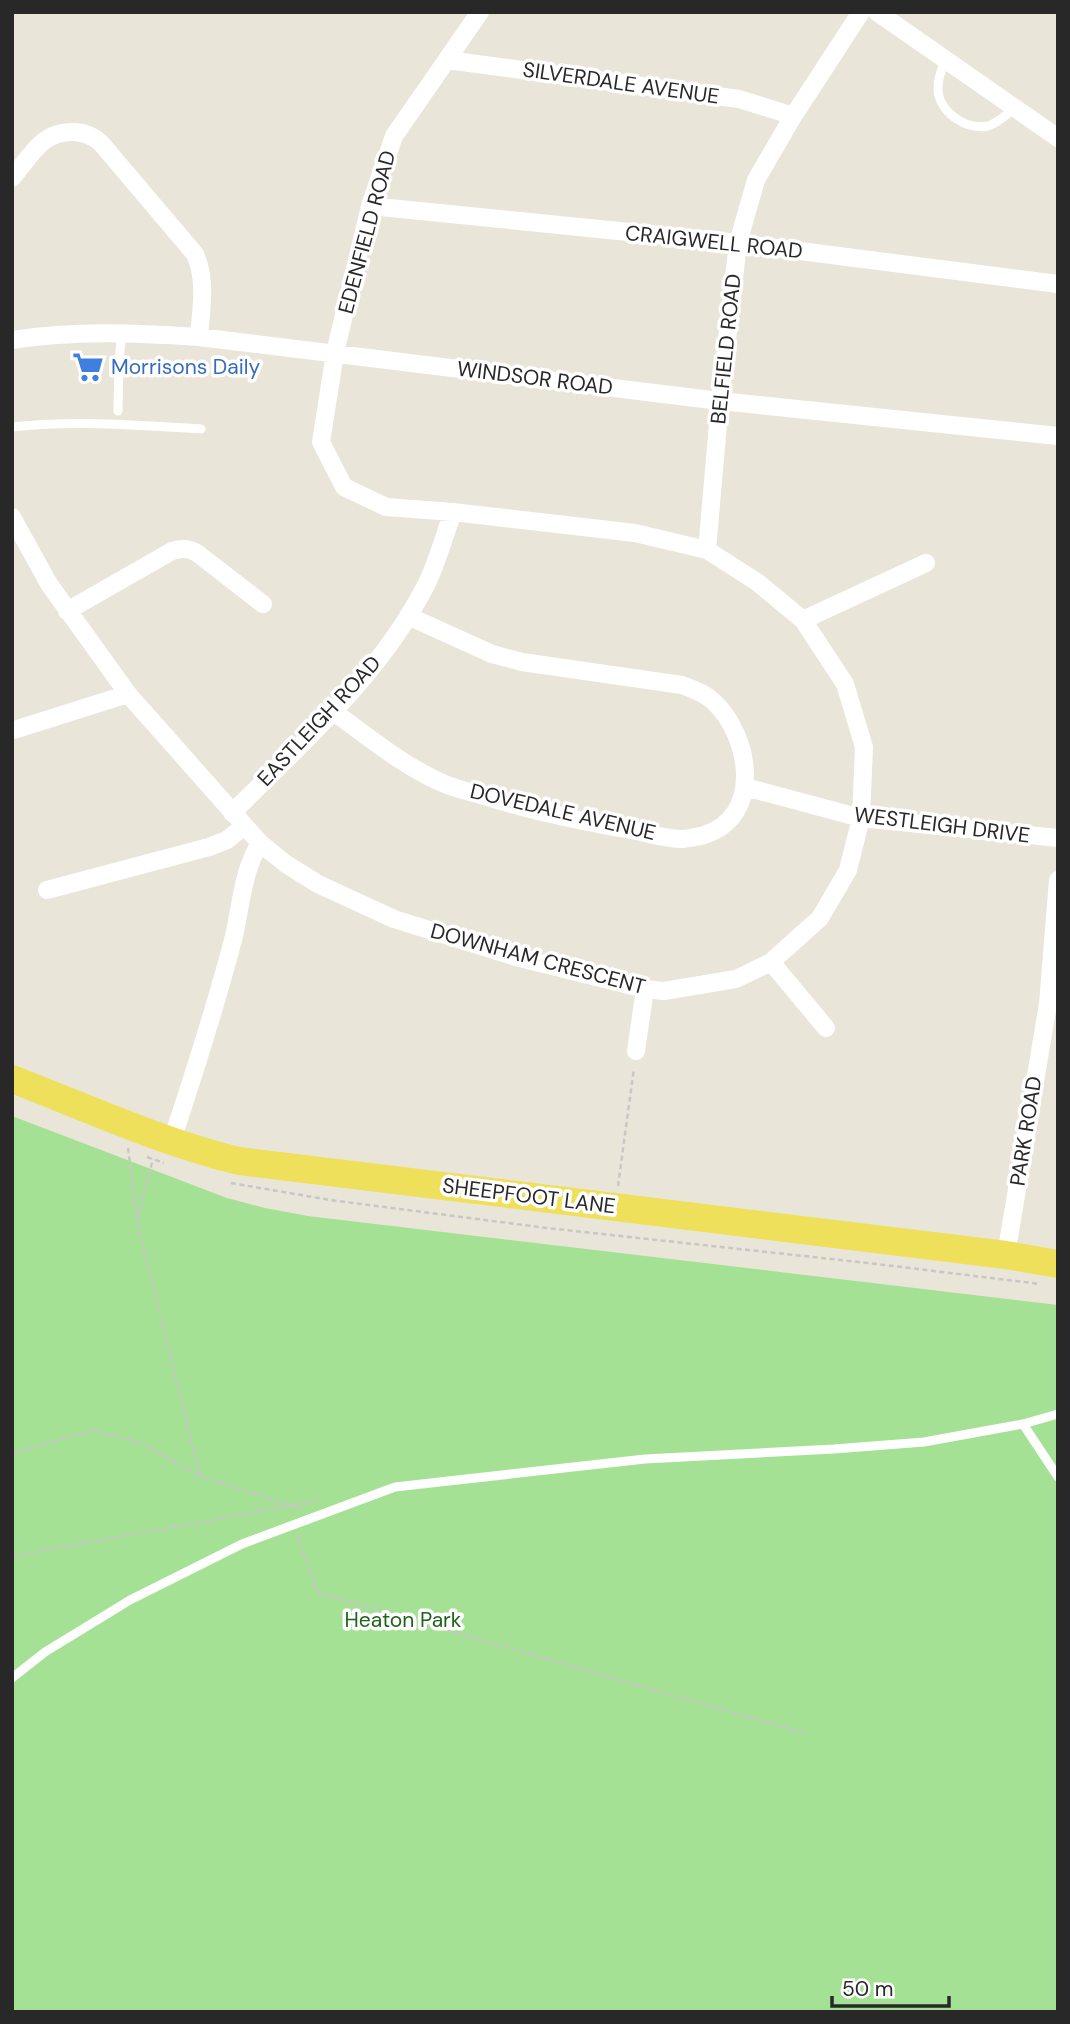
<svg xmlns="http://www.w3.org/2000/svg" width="1070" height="2024" font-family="'DM Sans',sans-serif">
<rect width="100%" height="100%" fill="#eae5d9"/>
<path fill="#a5e195" d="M12 1116 227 1198 265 1208 308 1216 1058 1305V2012H12Z"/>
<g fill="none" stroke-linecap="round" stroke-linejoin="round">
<path stroke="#c7c7c7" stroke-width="2.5" stroke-dasharray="5 3.5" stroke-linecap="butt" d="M128 1148 137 1221 200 1476
M147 1157 164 1163
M231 1183 330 1200 547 1228 877 1264 1040 1284
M618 1186 634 1068
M138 1217 153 1159
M12 1453 93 1430 141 1443 200 1476 301 1509
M297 1535 318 1593 807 1734
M12 1556 322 1500"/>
<path stroke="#fff" stroke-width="9" d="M945 60C942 68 938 78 938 87 937 110 965 131 988 126 998 123 1007 114 1015 108
M118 411 119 360 122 332
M12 427C75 420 138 425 201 429
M1023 1424 1058 1477
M12 1678 45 1652 130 1600 242 1544 395 1487 645 1459 834 1449 924 1442 1023 1424 1058 1414"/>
<path stroke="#fff" stroke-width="18" d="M877 12 1058 138
M447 60 739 99 784 113 792 118
M12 178C31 156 42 130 75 132 86 133 92 136 100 142L195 254C207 281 201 309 199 337
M370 206 738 243 1058 284
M12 340C75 330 136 333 199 337L720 401 1058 436
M12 517 49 584 128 694 260 843 286 864 318 884 394 919 516 957 645 989 664 991 736 979 771 962 820 918 848 870 861 818 864 747 845 684 803 620 757 582 707 550 635 533 453 512 386 507 344 487 321 442 335 353 370 206 394 136 480 12
M707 550 720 401 738 243 756 180 792 118 861 12
M67 611 172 551C182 548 188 548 197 553L263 604
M803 620 926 563
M334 712C368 737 401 764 440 782 452 788 467 791 481 795 530 811 580 821 631 830 647 833 667 839 683 839 690 838 698 837 704 835 763 817 751 737 714 702 705 693 694 690 682 685L522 662 492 654 408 616
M14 730 128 694
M745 787 861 818 1058 838
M232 813C302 743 379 676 425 587 437 564 444 536 453 512
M47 890 209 847 227 840 244 826
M771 962 826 1028
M636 1051 645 989
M172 1140C194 1074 215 1008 233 940 241 908 242 872 260 843
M1006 1255 1048 1004 1058 880"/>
<path stroke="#eee05a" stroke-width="28" d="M12 1079C85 1107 163 1143 239 1161L1006 1255 1058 1264"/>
</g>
<defs>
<symbol id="supermarket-bare" viewBox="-9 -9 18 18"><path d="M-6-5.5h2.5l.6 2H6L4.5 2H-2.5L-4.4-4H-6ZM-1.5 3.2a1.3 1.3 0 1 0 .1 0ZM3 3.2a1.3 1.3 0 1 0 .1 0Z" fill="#3f7fe0" stroke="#fff" stroke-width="2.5" paint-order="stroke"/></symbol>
</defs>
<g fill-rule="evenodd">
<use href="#supermarket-bare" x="66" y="345" width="44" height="44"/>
</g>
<g text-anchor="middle" stroke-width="7" stroke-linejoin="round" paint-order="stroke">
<g font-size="21" fill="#282828" stroke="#fff">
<text transform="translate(621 83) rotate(8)" y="7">SILVERDALE AVENUE</text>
<text transform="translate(367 232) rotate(-75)" y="7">EDENFIELD ROAD</text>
<text transform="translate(714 242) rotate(6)" y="7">CRAIGWELL ROAD</text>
<text transform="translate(726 349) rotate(-84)" y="7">BELFIELD ROAD</text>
<text transform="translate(535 378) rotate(7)" y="7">WINDSOR ROAD</text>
<text transform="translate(319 721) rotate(-47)" y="7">EASTLEIGH ROAD</text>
<text transform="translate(563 812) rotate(13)" y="7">DOVEDALE AVENUE</text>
<text transform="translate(942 825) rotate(7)" y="7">WESTLEIGH DRIVE</text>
<text transform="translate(538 959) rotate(15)" y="7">DOWNHAM CRESCENT</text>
<text transform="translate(1026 1131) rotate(-81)" y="7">PARK ROAD</text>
<text transform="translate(529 1196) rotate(7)" y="7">SHEEPFOOT LANE</text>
</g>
<g font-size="21" fill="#366cbe" stroke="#fff" text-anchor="start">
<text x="111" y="374">Morrisons Daily</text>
</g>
<g font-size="21" fill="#1f621a" stroke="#fff">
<text x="403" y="1627">Heaton Park</text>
</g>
</g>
<rect width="1070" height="2024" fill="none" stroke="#282828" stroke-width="28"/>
<path d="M832 1996v10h117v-10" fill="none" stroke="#282828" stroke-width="3.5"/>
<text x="842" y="1996" font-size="21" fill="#282828" stroke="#ffffff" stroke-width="5" paint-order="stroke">50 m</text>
</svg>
